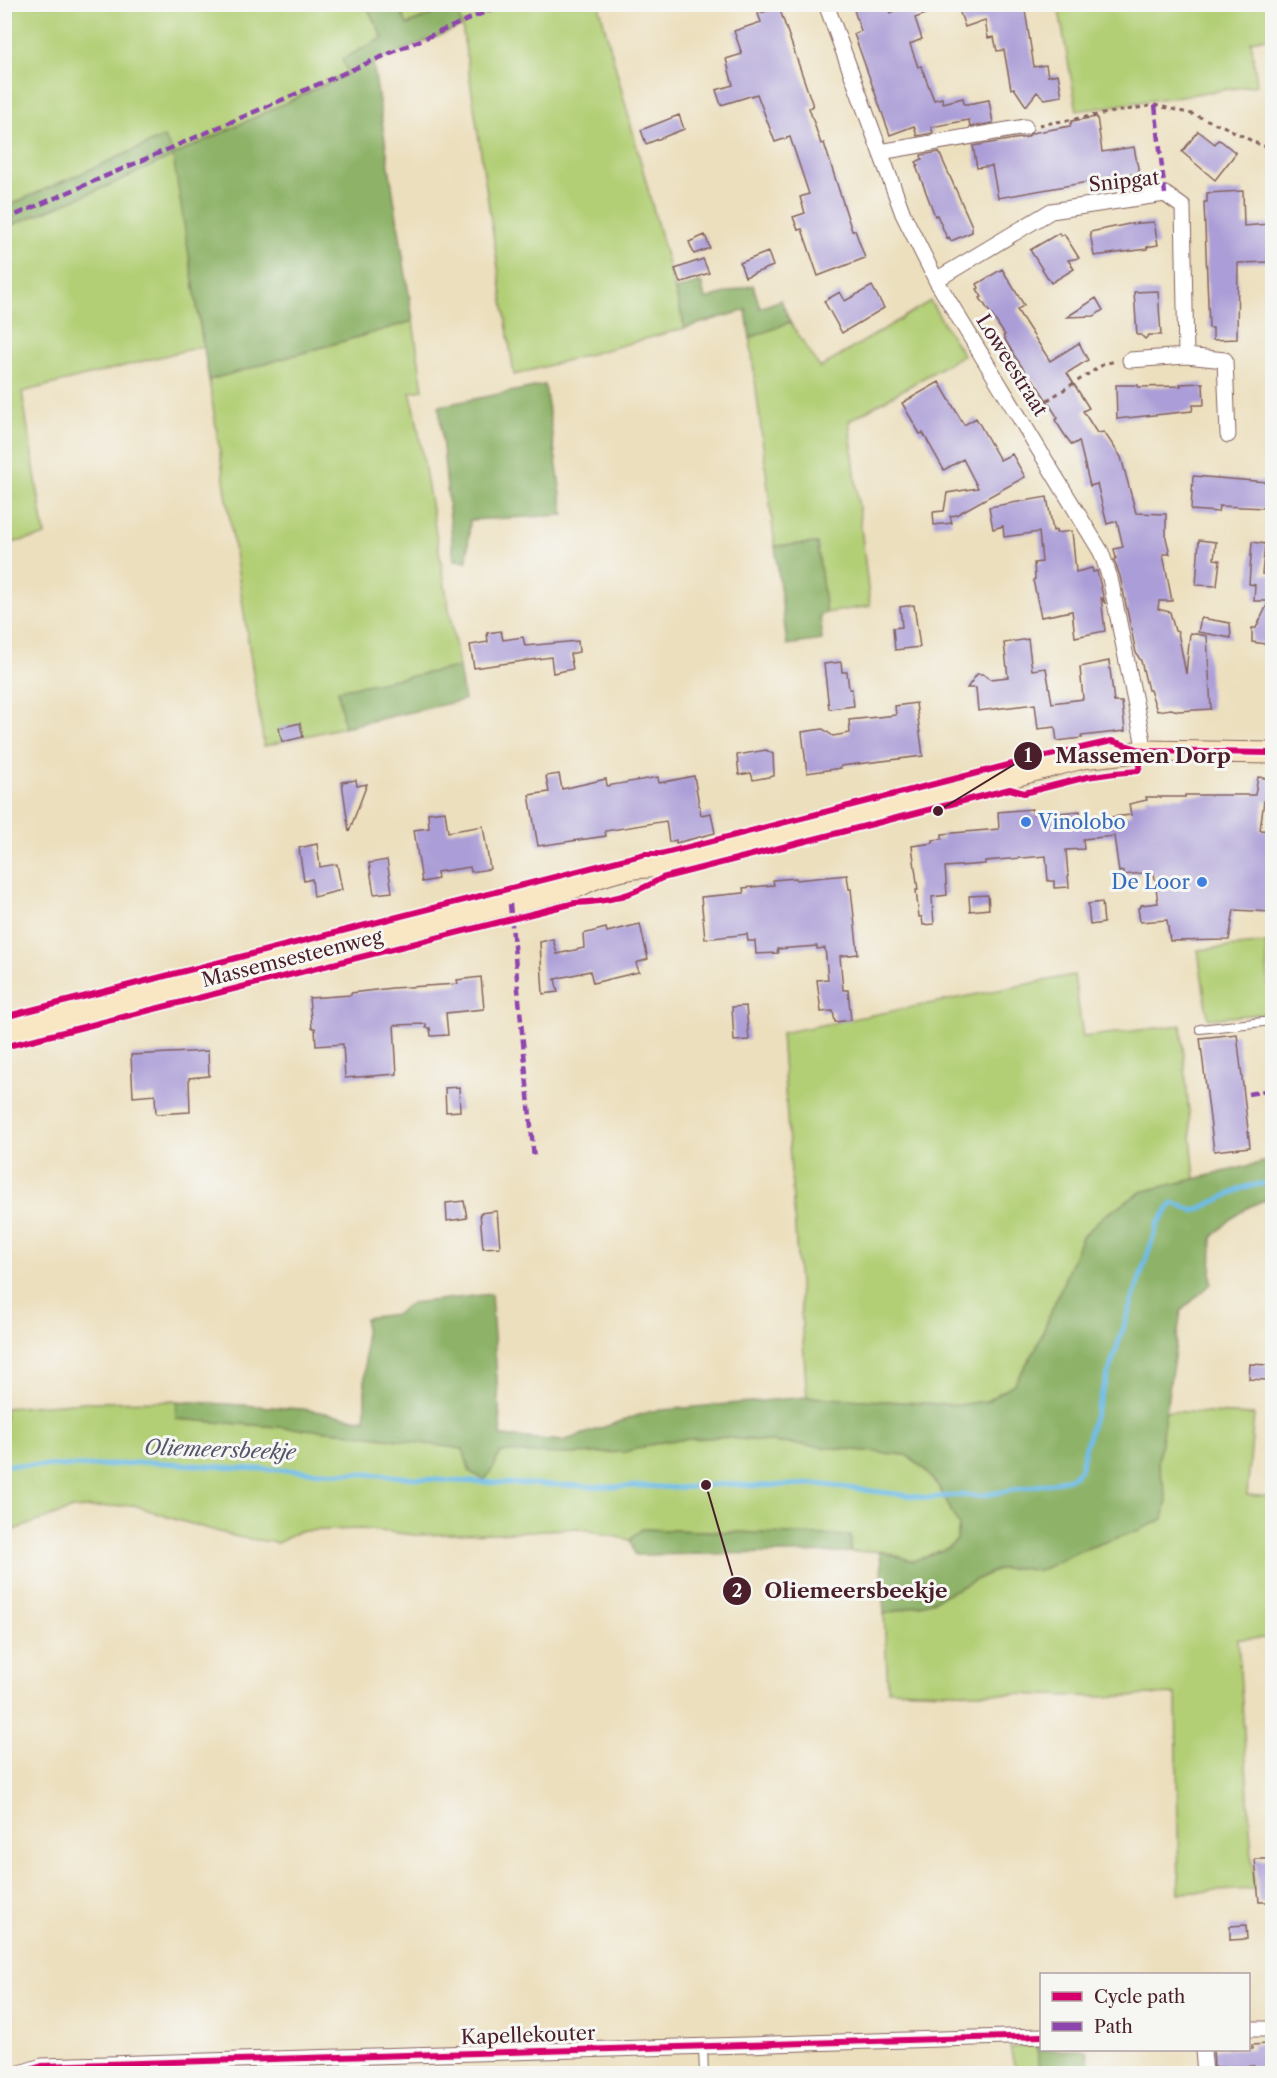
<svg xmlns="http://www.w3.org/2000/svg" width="1277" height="2078" font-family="'Libre Caslon Text',serif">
<rect width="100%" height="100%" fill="#f6f6f2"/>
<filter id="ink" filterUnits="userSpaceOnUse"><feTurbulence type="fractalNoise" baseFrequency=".0167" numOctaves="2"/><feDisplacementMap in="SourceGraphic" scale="12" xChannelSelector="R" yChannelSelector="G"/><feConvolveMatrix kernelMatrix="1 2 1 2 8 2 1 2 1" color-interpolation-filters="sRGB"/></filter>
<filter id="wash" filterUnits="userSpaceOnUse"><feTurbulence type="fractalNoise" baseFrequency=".008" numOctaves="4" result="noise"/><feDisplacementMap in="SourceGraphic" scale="24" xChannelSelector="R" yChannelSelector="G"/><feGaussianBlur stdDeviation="1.35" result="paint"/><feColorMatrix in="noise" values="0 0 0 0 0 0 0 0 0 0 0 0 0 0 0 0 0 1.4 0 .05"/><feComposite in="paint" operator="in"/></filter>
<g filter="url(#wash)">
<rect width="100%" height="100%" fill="#ecdfbd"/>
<path fill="#b2cf76" stroke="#7e7750" stroke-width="1.5" d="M5 5H366L383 38 342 59 348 73 174 156 203 346 22 392 45 536 5 544V228L112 184 164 137 5 207Z
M398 5H599L685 328 514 375 462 26 454 5 406 25Z
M1058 5H1272V37L1251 41 1257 85 1077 111Z
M930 301 963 355 849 421 870 606 826 613 817 543 775 546 750 338 790 322 820 368Z
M413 321 423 390 410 392 415 411 459 667 339 690 344 727 264 746 209 380Z
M1266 943 1270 1013 1208 1019 1198 950Z
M1074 975 1083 1037 1181 1025 1195 1179 1141 1192 1082 1237 1035 1351 1014 1384 987 1401 958 1405 807 1397 781 1033Z
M177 1401V1419L342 1432 464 1449 470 1471 494 1467 500 1452 570 1454 625 1452 665 1441 720 1437 906 1455 924 1469 939 1487 959 1526 957 1540 948 1548 913 1561 880 1551 850 1552 851 1536 642 1529 630 1540 578 1528 496 1533 415 1535 362 1529 299 1531 278 1543 237 1537 174 1519 134 1505 72 1509 5 1533V1408L86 1402Z
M1165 1411 1254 1415 1247 1495 1272 1497V1638L1238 1639 1254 1889 1179 1893 1176 1694 1104 1697 888 1690 884 1614 928 1603 998 1569 1020 1568 1039 1571 1077 1552 1138 1530 1163 1519 1167 1500 1158 1462Z
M1037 2045 1039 2073H1016L1010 2048Z"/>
<path fill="#8db267" stroke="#6c6849" stroke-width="1.5" d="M366 5H398L407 25 455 5 462 26 373 63 413 321 209 380 173 156 112 184 5 228V207L164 137 174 155 348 74 342 59 383 38Z
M701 282 705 299 753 285 760 308 781 300 790 322 750 338 746 310 685 328 675 290Z
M545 385 564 515 470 520 467 561 454 560 439 406Z
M817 543 826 613 820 615 822 640 787 645 775 546Z
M459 667 464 700 344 727 338 690Z
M1272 1160V1198C1246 1205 1230 1218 1212 1238L1211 1284 1181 1311 1158 1462 1167 1500 1163 1519 1139 1530 1077 1552 1039 1571 1020 1568 998 1569 928 1603 884 1614 880 1551 913 1561 948 1548 957 1540 959 1526 939 1487 924 1469 906 1455 720 1437 665 1441 625 1452 570 1454 500 1452 494 1467 485 1480 470 1472 463 1449 342 1432 176 1419 177 1401 303 1409 365 1420V1318L396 1314 411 1303 491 1294 501 1436 563 1441 651 1411 807 1397 958 1405 987 1401 1014 1384 1035 1351 1082 1237 1102 1217 1141 1192Z
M642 1529 851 1536 850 1552 635 1555 630 1540Z
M1037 2045H1041L1042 2050H1087L1090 2073H1039Z"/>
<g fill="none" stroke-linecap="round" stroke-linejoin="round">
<path stroke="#6dbce8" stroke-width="5" d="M4 1465 92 1466 152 1462 237 1468 367 1474 451 1481 610 1487 644 1486 677 1488 727 1484 756 1486 817 1484 928 1498 959 1495 979 1496 1052 1483 1071 1478 1080 1470 1092 1423 1158 1223 1173 1203 1195 1211 1245 1187 1272 1182"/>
</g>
<g id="blocks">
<path fill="#ab9dd7" d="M852 4H887L890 13 913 4H946L947 6 915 18 922 39 910 44 918 67 921 66 934 100 942 98 943 103 963 98 964 104H968L989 100 993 123 970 127 969 120 931 127 933 133 917 136 914 126 890 135 854 34 861 31Z
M957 4H1024L1034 67 1046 65 1048 76 1058 74 1062 96 1045 99 1037 92 1026 106 1014 88 1011 89 1004 50 997 51 994 37 988 38 985 20 965 27Z
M779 7 813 106 809 108 821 144 824 143 852 231 855 230 865 258 818 276 802 229 798 230 793 217 805 213 800 197 809 194 790 137 775 142 757 94 721 105 716 90 733 85 726 59 742 54 734 31 761 22 758 14Z
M679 115 684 129 646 144 641 130Z
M1097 117 1102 152 1134 147 1139 173 998 198 992 166 977 168 973 146 1027 137 1032 133 1070 126 1072 121Z
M1198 131 1215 144 1218 140 1221 141 1236 153 1215 180 1182 152Z
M939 152 972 226V232L951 241 949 237 947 238 937 215 935 216 916 166 918 165 916 162 922 159 921 155Z
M1243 191 1244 226 1269 224 1272 262 1238 263 1237 339 1213 340V328H1209L1204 202H1207V193Z
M1154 222 1158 245 1147 247V249L1094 256 1090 232 1129 224Z
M1059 233 1061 236 1064 234 1079 258 1068 260 1074 269 1051 283 1030 250Z
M705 235 710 248 694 254 689 242Z
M768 252 773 266 745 277 740 263Z
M703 259 709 273 680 283 675 269Z
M1002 269 1024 305 1017 310 1050 361 1079 343 1088 360 1067 373 1089 408 1083 411 1097 433 1104 432 1121 457 1136 513 1166 514V538L1170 554H1163L1172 601H1159L1158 609 1170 612 1175 631 1178 632 1186 674 1190 633 1207 636 1211 709 1178 711 1171 709 1157 711 1150 690H1148L1141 661 1136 653 1120 576 1114 560 1116 558 1114 549 1123 547 1117 521 1107 524 1097 484 1090 486 1079 441 1072 445 1064 434 1055 420 1058 418 1033 379 1031 380 1014 355 1003 336 1005 335 980 298 982 297 977 289 979 288 977 284Z
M872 286 884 308 842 333 824 301 840 292 845 301Z
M1158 291 1161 335H1149L1145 339 1141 335H1137L1134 292Z
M1096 298 1103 310 1094 316 1067 317Z
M939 382 964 425 976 418 1000 460 1012 454 1025 477 956 515 950 516 952 523 934 525 933 512 944 511 947 493 978 488 963 459 944 470 923 433 920 434 902 403Z
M1203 383 1204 405H1193L1192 411 1117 419 1116 385H1138V387L1181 386 1180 384Z
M1193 476 1267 482 1266 508 1219 506 1218 512 1191 510Z
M1047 497 1053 531 1056 530V533L1072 531 1076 572 1092 568 1093 572 1097 571 1105 604 1101 597 1105 631 1075 637 1072 611 1041 617 1033 580 1035 579 1034 563 1042 562 1039 532 1004 537 1003 526 993 529 989 507Z
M1199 540 1216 542 1214 559 1220 560 1217 586 1196 585Z
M1252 542 1265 544 1262 574 1272 575V645L1252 642V628H1256L1269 601H1254L1255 585 1249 584Z
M914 605 920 647 895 650 893 628 902 627 900 607Z
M1201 618 1230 623 1231 638 1198 632Z
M501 631 503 640 523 637 525 646 578 641 579 652 570 654 573 669 553 673 551 657 474 668 470 645 488 642 487 633Z
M1028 639 1032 670 1046 668 1052 703 1083 699 1080 667 1109 661 1114 702H1122L1125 731 1081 736 1082 738 1057 741 1055 727 1038 729 1035 704 978 711 976 688H967L977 674H983L990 679 1008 677 1004 643Z
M841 662 842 672H847L849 689H852L854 706 829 709 824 664Z
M916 703 923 756 841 766V768L807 773 802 732 823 729 833 736 850 733 849 720 896 715 895 706Z
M300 723 303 737 282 742 279 728Z
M766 750 773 754 774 776 753 780 751 773 739 775 737 755Z
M559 774 562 789 606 779 607 786 658 777 659 783 694 776 701 815 711 813 715 833 676 843V840L669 842 666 821 605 831 606 836 538 846 529 795 549 792 546 776Z
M1258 777 1272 779V802L1264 801 1260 830 1272 831V912L1234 910 1229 940 1170 941 1167 920 1140 922 1138 908 1141 907V905L1158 903 1154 872 1123 875V871L1119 872 1114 836 1083 839 1084 849 1066 850 1069 887 1054 888V881H1048L1046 856 985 861V864L945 867 947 895 932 897 934 924 923 925 922 917H919L916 890H918L912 846 933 843V840L942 839V834L999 829 998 812 1032 809 1033 814 1037 815 1080 811 1081 820 1131 815 1129 804 1147 800 1146 797H1185V795H1255Z
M356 780 357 786 367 784 349 832 342 782Z
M445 811 448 832 483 826 490 869 471 872 470 867 437 872 438 879 422 882 414 830 429 828 428 813Z
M317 844 320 867 337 864 342 890 314 897 312 879 304 881 299 848Z
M387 860 392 892 374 894 369 863Z
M847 875 849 889H851L858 954 840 956 843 990H848L851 1020 835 1022 833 1011 821 1012 817 980 828 979 825 948 817 949V946L777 949 778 953 756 954 755 941H748L747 934 705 939 701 897 744 893 743 888 774 885 773 880 796 878V880Z
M988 895 989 909 970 911 969 896Z
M1102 902 1104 923 1090 925 1088 904Z
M640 924 648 959 636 963 639 972 593 983 590 971 555 979 558 992 543 994 540 942 553 939 557 954 584 948 583 934 606 928 607 932Z
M481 977 484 1009 446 1013 448 1035 431 1036 430 1028H426V1024L394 1025 397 1074 345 1078 343 1044 316 1046 315 1028H312L309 998 351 995V993L392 988 458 984 457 980Z
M746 1006 749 1040 734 1041 732 1007Z
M1237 1034 1250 1147 1214 1151 1200 1038Z
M208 1051 209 1076 189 1078 190 1112 156 1114 155 1095 133 1097 131 1055Z
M459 1087 460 1111 446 1112 445 1088Z
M464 1201 467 1218 447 1221 446 1203Z
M497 1211 500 1247 483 1248 480 1213Z
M1250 1364 1268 1365 1267 1380 1249 1379Z
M1255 1859H1272V1902H1259Z
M1246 1925 1247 1939 1230 1940V1926Z
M1268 2044 1267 2073H1254V2066L1214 2067 1213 2049H1252V2045Z"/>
</g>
</g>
<g filter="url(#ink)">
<use href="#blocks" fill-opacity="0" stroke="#83625e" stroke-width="1.5"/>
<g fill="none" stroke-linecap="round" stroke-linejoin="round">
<defs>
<path id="service" d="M1200 1029 1272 1021
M703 2047 704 2074"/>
<path id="minor" d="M826 4 903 214 936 280 1101 552 1110 578 1145 751
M880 152 1025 127
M936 280 1051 211 1165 194 1183 207 1186 356
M1130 360 1186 356 1225 360 1228 435
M1248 2029H1272
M1203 2050 1205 2074
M17 2074 42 2066 1042 2036"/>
<path id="secondary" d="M4 1032 579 886C601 874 631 866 655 867L924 800 1082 758 1145 751 1272 753"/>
</defs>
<use href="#service" stroke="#83625e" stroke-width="10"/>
<use href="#minor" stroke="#83625e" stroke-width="17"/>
<use href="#secondary" stroke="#83625e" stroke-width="23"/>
<path stroke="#83625e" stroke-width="3" stroke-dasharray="4.5 4.5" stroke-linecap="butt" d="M1039 125 1155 105 1192 114 1225 127 1260 145 1272 148
M1032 410 1104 364 1116 361"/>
<use href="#service" stroke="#fff" stroke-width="8"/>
<use href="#minor" stroke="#fff" stroke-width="15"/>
<use href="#secondary" stroke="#f9e7c3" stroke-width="21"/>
<path stroke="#8e44ad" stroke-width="4.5" stroke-dasharray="9 4.5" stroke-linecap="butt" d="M1155 105 1165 194
M4 220 504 4
M510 904 534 1159
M1248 1094 1272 1090"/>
<defs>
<path id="cycleway" d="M4 1017 645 854H661L1024 761 1112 741 1145 751 1272 753
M4 1047 575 903C612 901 630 896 662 878L1010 789 1024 793 1087 777 1115 773 1138 771 1145 751
M17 2074 42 2066 1042 2036"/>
</defs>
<use href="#cycleway" stroke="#f6f6f2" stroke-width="10"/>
<use href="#cycleway" stroke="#d6006c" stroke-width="6"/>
</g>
</g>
<g fill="#3f7fe0" stroke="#f6f6f2" stroke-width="2">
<circle cx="1026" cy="822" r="6"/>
<circle cx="1202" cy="882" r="6"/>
</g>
<g text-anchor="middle" stroke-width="6" stroke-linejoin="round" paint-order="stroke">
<g font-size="20" fill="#4a1f2b" stroke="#f6f6f2">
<text transform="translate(1124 181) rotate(-6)" y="7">Snipgat</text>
<text transform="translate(1012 365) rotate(58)" y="7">Loweestraat</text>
<text transform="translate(292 958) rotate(-14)" y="7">Massemsesteenweg</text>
<text transform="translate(528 2035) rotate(-2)" y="7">Kapellekouter</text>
</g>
<g font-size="20" fill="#366cbe" stroke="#f6f6f2" text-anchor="start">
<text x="1038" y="829">Vinolobo</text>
<text x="1190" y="889" text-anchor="end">De Loor</text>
</g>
<g font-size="21" font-style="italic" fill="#56566d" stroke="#f6f6f2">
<text transform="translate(220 1450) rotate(2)" y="7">Oliemeersbeekje</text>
</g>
</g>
<path fill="none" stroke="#4a1f2b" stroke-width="2" d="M938 811L1028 756M706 1485L737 1591"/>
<g fill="#4a1f2b" stroke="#f6f6f2" stroke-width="2">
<circle cx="938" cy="811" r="6"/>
<circle cx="706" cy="1485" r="6"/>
<circle cx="1028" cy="756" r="15"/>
<circle cx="737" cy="1591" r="15"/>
</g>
<g font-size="18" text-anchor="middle" font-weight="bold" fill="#fff">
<text x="1028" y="762">1</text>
<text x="737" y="1597">2</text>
</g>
<g font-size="21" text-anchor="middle" font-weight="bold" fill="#4a1f2b" stroke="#f6f6f2" stroke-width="6" stroke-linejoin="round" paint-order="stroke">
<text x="1143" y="763">Massemen Dorp</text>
<text x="856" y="1598">Oliemeersbeekje</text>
</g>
<rect width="1277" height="2078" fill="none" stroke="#f6f6f2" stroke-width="24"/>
<rect x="1040" y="1973" width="210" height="78" fill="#f6f6f2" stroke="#b1a0a2" stroke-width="1.5"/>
<rect x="1052" y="1992" width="30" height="9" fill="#d6006c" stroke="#b1a0a2" stroke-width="1.5"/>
<text x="1094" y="2003" font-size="18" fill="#4a1f2b">Cycle path</text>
<rect x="1052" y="2022" width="30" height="9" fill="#8e44ad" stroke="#b1a0a2" stroke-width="1.5"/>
<text x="1094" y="2033" font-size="18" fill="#4a1f2b">Path</text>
</svg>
